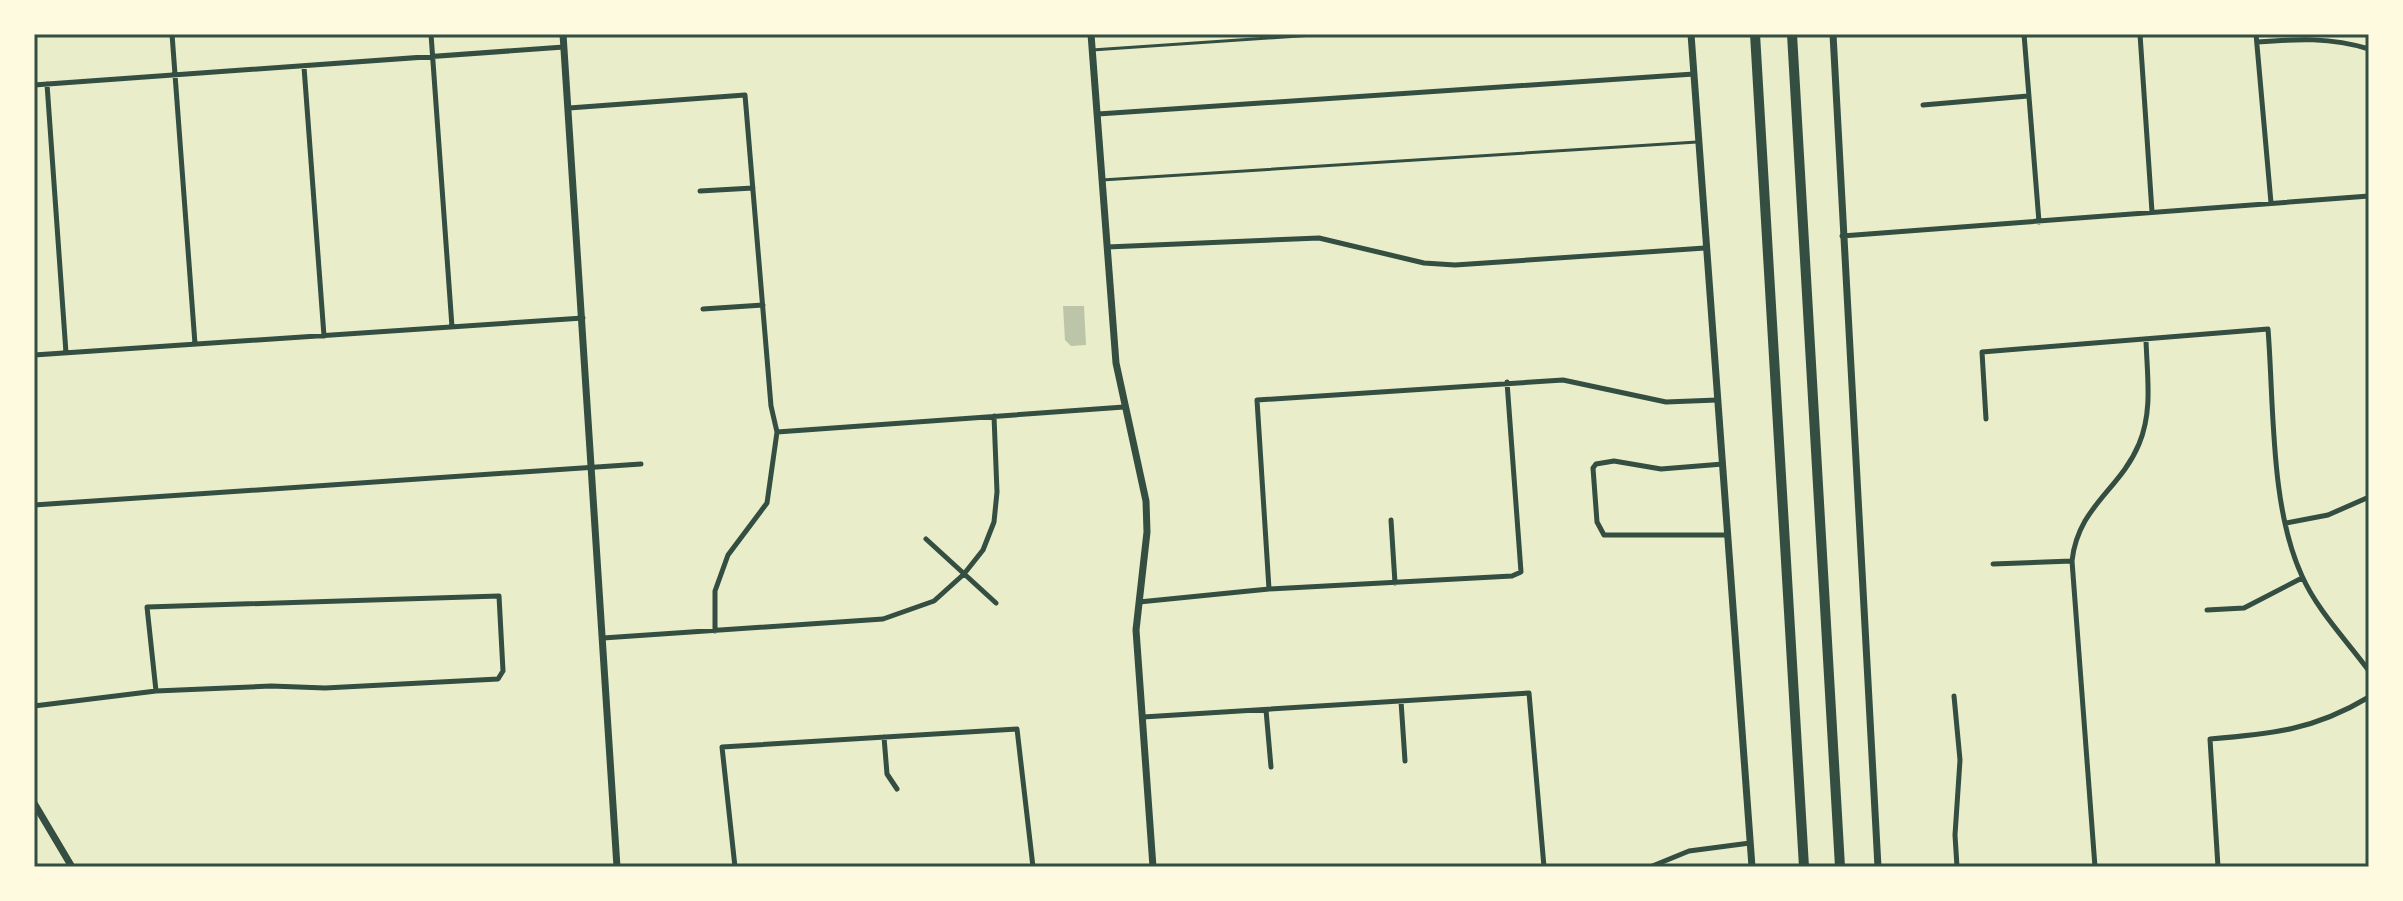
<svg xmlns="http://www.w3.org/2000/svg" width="2403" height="901" font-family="Manrope,sans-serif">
<rect width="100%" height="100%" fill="#e9edc9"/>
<path fill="#bcc5a7" d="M1063 306H1084L1086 345 1071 346 1065 340Z"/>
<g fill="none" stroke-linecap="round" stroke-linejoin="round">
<path stroke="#344e41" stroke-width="3" d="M1092 50 1328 34
M1102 180 1697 142"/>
<path stroke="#344e41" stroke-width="5" d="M172 34 195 344
M431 34 452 327
M2024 34 2039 222
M2140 34 2152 212
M2256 34 2271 203
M2257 42C2297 39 2330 37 2369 49
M304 67 324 336
M47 84 66 353
M34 85 564 47
M1923 105 2028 96
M569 108 745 95 771 406 777 432 767 503 728 555 715 591V631
M1098 114 1694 74
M700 191 753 188
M1842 236 2369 196
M1107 247 1319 238 1424 263 1455 265 1705 248
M703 309 763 305
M34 355 583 318
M1986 419 1982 352 2268 329C2274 405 2270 507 2302 576 2317 610 2347 641 2369 671
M777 432 1124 407
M1723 464 1661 469 1614 461 1596 464 1593 468 1597 522 1604 535H1727
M34 505 641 464
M1391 520 1395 583
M2286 523 2328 515 2369 497
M926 539 996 603
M1993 564 2072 561
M1269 589 1257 400 1563 380 1666 402 1717 400
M1139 602 1269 589 1512 576 1521 572 1507 382
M2207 610 2244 608 2302 578
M603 638 883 619 934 601 964 574 983 550 994 522 997 492 994 416
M1954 696 1960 760 1955 835 1957 867
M1401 701 1405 761
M34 706 156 691 271 686 325 688 498 679 503 671 499 596 147 607 156 691
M1266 710 1271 767
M1143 717 1529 693 1544 867
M884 737 887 774 897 789
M735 867 722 747 1017 729 1033 867
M1650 867 1689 851 1750 843
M2095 867 2072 561C2078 506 2120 490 2139 444 2153 411 2147 375 2146 340
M2218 867 2210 739C2272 734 2314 730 2369 697"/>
<path stroke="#344e41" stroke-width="7" d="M563 34 617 867
M1091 34 1116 363 1146 501 1147 532 1136 630 1153 867
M1691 34 1752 867
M1833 34 1878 867"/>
<path stroke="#344e41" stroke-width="7" d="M34 803 72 867"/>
<path stroke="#344e41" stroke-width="10" d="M1755 34 1804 867
M1792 34 1840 867"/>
</g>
<rect width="2403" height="901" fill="none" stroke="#fefae0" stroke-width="72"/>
<rect x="36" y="36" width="2331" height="829" fill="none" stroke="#344e41" stroke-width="3"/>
</svg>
